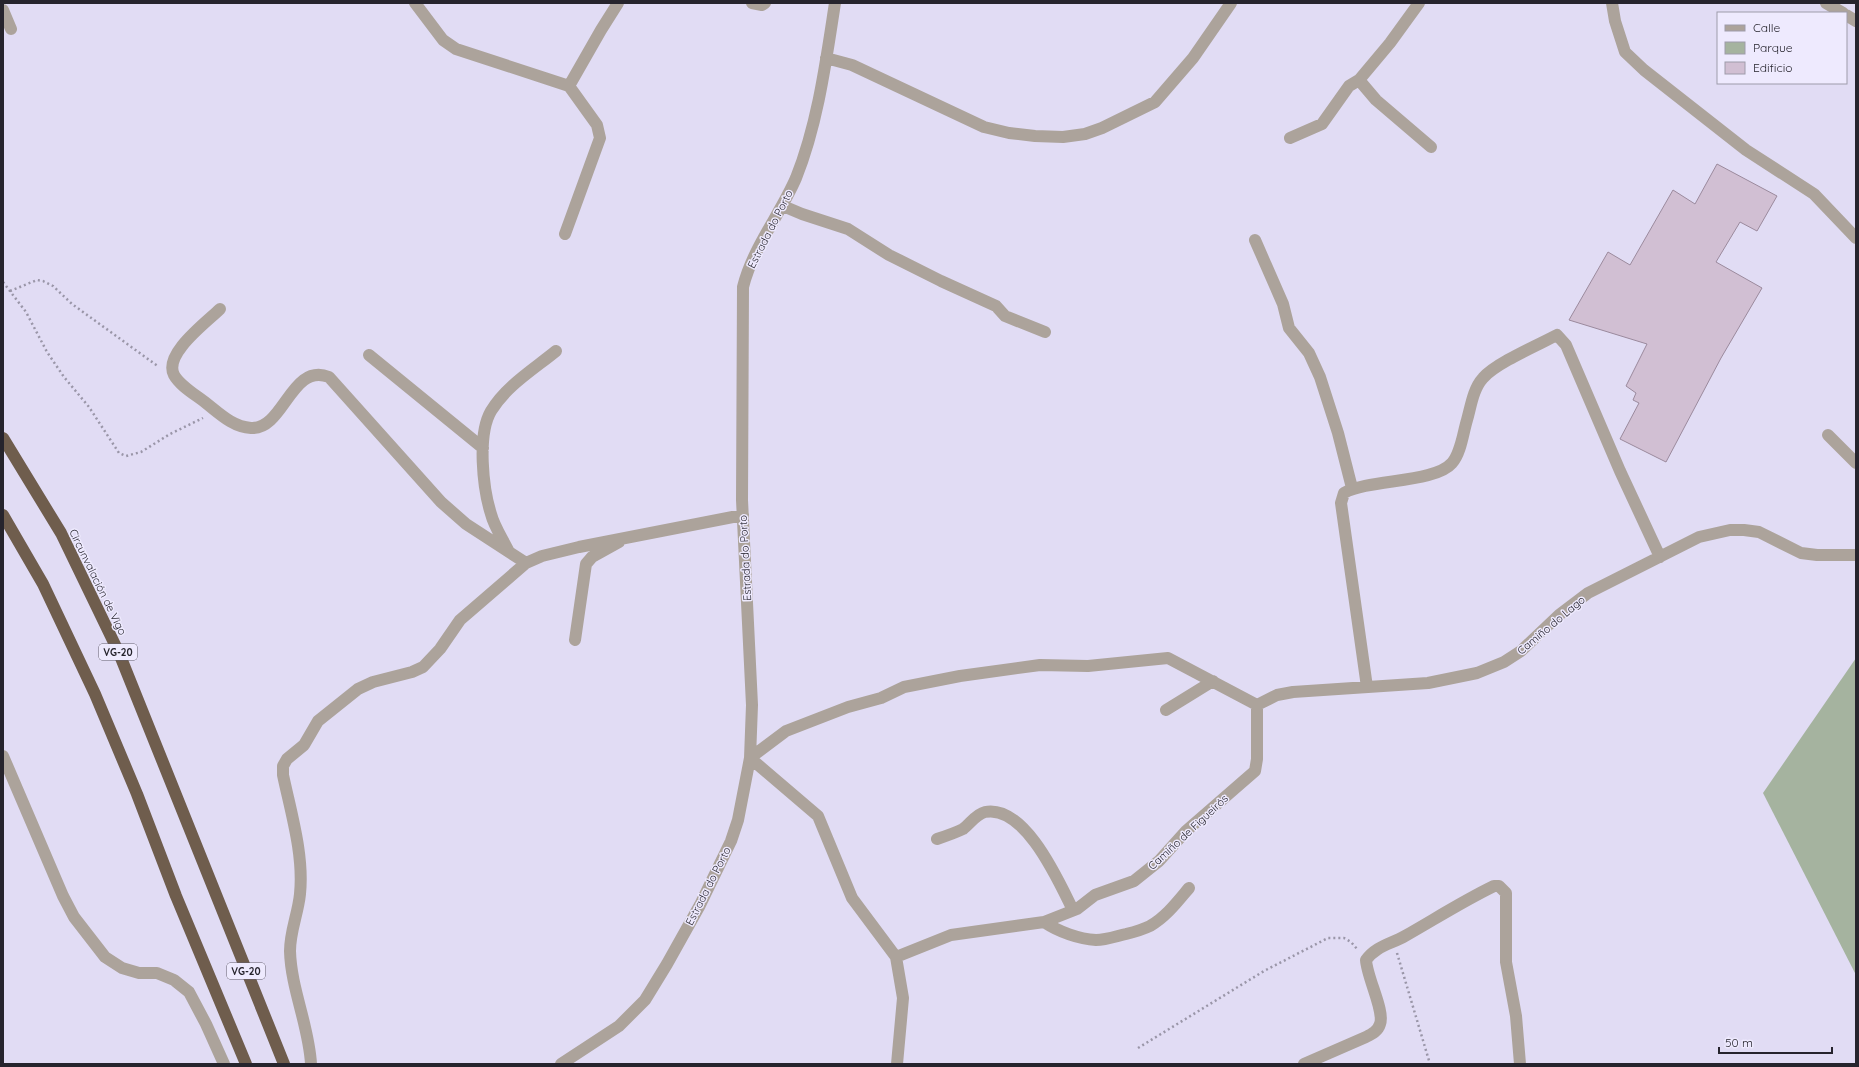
<svg xmlns="http://www.w3.org/2000/svg" width="1859" height="1067" font-family="Quicksand,sans-serif">
<rect width="100%" height="100%" fill="#e1dcf4"/>
<path fill="#a5b39f" d="M1856 658V975L1763 793Z"/>
<path fill="#d1bfd3" stroke="#9b8a9d" d="M1717 164 1777 196 1757 231 1740 222 1716 262 1762 288 1721 358 1666 462 1620 439 1639 403 1633 400 1636 393 1626 386 1647 344 1569 320 1608 252 1630 265 1673 190 1695 204Z"/>
<g fill="none" stroke-linecap="round" stroke-linejoin="round">
<path stroke="#9a96a8" stroke-width="2.5" stroke-dasharray="2 3" stroke-linecap="butt" d="M3 282 26 312 47 352 64 377 89 407 119 453 126 456 141 452 170 434 203 418
M10 291 37 280 43 281 53 286 72 304 159 367
M1397 953 1430 1064
M1138 1048 1264 971 1328 938H1344L1351 942 1358 950"/>
<path stroke="#aca39b" stroke-width="12" d="M415 3 443 40 456 49 569 86 597 125 600 138 565 234
M752 3 762 5 765 3
M1419 3 1390 43 1359 80 1376 100 1431 147
M1612 3 1615 21 1625 52 1644 70 1746 150 1814 194 1856 238
M1826 3 1843 13
M3 10 11 29
M1846 15 1856 21
M826 58 852 65 984 127 1009 133 1035 136 1063 137 1085 134 1102 128 1155 102 1193 58 1231 3
M569 86 601 30 618 3
M1290 138 1322 124 1349 86 1359 80
M783 206 802 214 848 229 889 255 941 281 996 306 1005 316 1045 332
M1255 240 1283 304 1289 328 1309 353 1320 377 1338 433 1352 488
M220 309C207 322 163 354 174 375 180 386 196 395 206 403 220 414 233 427 251 428 284 430 291 362 329 377L441 502 466 524 526 563
M369 355 483 448
M1828 435 1856 463
M508 550C502 538 494 526 491 514 483 489 477 435 491 411 506 386 534 369 556 351
M575 640 586 564 592 557 619 542
M1367 687 1341 503 1344 493C1369 479 1435 483 1452 463 1461 453 1463 433 1467 420 1471 406 1473 389 1483 378 1496 363 1538 345 1557 335L1566 345 1620 471 1660 557
M1257 705 1277 695 1293 692 1428 683 1477 673 1504 662 1521 651 1559 615 1588 593 1699 537 1730 530H1744L1759 532 1801 553 1817 555H1856
M1166 710 1213 681
M3 756 63 896 74 917 105 957 122 968 139 973H157L174 980 189 992 206 1024 224 1064
M937 839C946 836 955 833 963 829 970 824 976 814 985 812 1025 804 1059 882 1073 910
M1044 922C1059 932 1079 939 1096 940 1106 940 1117 936 1126 934 1134 932 1142 930 1150 926 1166 917 1178 901 1189 888
M896 957 951 935 1044 922 1077 909 1095 895 1134 881 1159 861 1186 831 1255 771 1257 759V705
M311 1064C309 1026 291 989 290 951 290 931 298 914 300 894 304 855 291 813 283 775V766L287 759 304 745 318 721 358 689 373 682 412 672 423 667 440 649 460 620 526 563 542 556 579 547 743 515
M561 1064 619 1026 645 1000 667 964 700 905 731 841 738 820 750 758 752 705 742 500 743 287C753 247 780 215 796 178 818 123 826 61 835 3
M897 1064 903 998 896 957 852 898 818 816 750 758 786 731 848 707 881 698 904 687 960 676 1040 665 1088 666 1168 658 1257 705
M1304 1064 1366 1037C1372 1034 1378 1031 1380 1024 1385 1011 1367 978 1366 960 1376 946 1391 944 1405 936 1435 919 1463 901 1494 886H1499L1506 893V962L1516 1016 1520 1064"/>
<path stroke="#6f5d4d" stroke-width="12" d="M3 438 61 533 119 653 284 1064
M3 515 43 584 95 694 137 794 176 896 246 1064"/>
</g>
<g text-anchor="middle" stroke-width="3" stroke-linejoin="round" paint-order="stroke">
<g fill="#eeeafe" stroke="#625f6c" stroke-width="1">
<rect x="99" y="644" width="38" height="16" rx="3"/>
<rect x="227" y="963" width="38" height="16" rx="3"/>
</g>
<g font-size="10" font-weight="bold" fill="#26242d">
<text x="118" y="656">VG-20</text>
<text x="246" y="975">VG-20</text>
</g>
<g font-size="11" fill="#26242d" stroke="#eeeafe">
<text transform="translate(770 229) rotate(-63)" y="4">Estrada do Porto</text>
<text transform="translate(745 558) rotate(-93)" y="4">Estrada do Porto</text>
<text transform="translate(98 582) rotate(64)" y="4">Circunvalación de Vigo</text>
<text transform="translate(1551 625) rotate(-40)" y="4">Camiño do Lago</text>
<text transform="translate(1188 832) rotate(-43)" y="4">Camiño de Figueirós</text>
<text transform="translate(708 886) rotate(-63)" y="4">Estrada do Porto</text>
</g>
</g>
<rect width="1859" height="1067" fill="none" stroke="#26242d" stroke-width="8"/>
<rect x="1717" y="12" width="130" height="72" fill="#eeeafe" stroke="#9e9baa"/>
<rect x="1725" y="25" width="20" height="6" fill="#aca39b" stroke="#9e9baa"/>
<text x="1753" y="32" font-size="12" fill="#26242d">Calle</text>
<rect x="1725" y="42" width="20" height="12" fill="#a5b39f" stroke="#9e9baa"/>
<text x="1753" y="52" font-size="12" fill="#26242d">Parque</text>
<rect x="1725" y="62" width="20" height="12" fill="#d1bfd3" stroke="#9e9baa"/>
<text x="1753" y="72" font-size="12" fill="#26242d">Edificio</text>
<path d="M1719 1047v6h113v-6" fill="none" stroke="#26242d" stroke-width="2"/>
<text x="1725" y="1047" font-size="12" fill="#26242d" stroke="#eeeafe" stroke-width="3" paint-order="stroke">50 m</text>
</svg>
